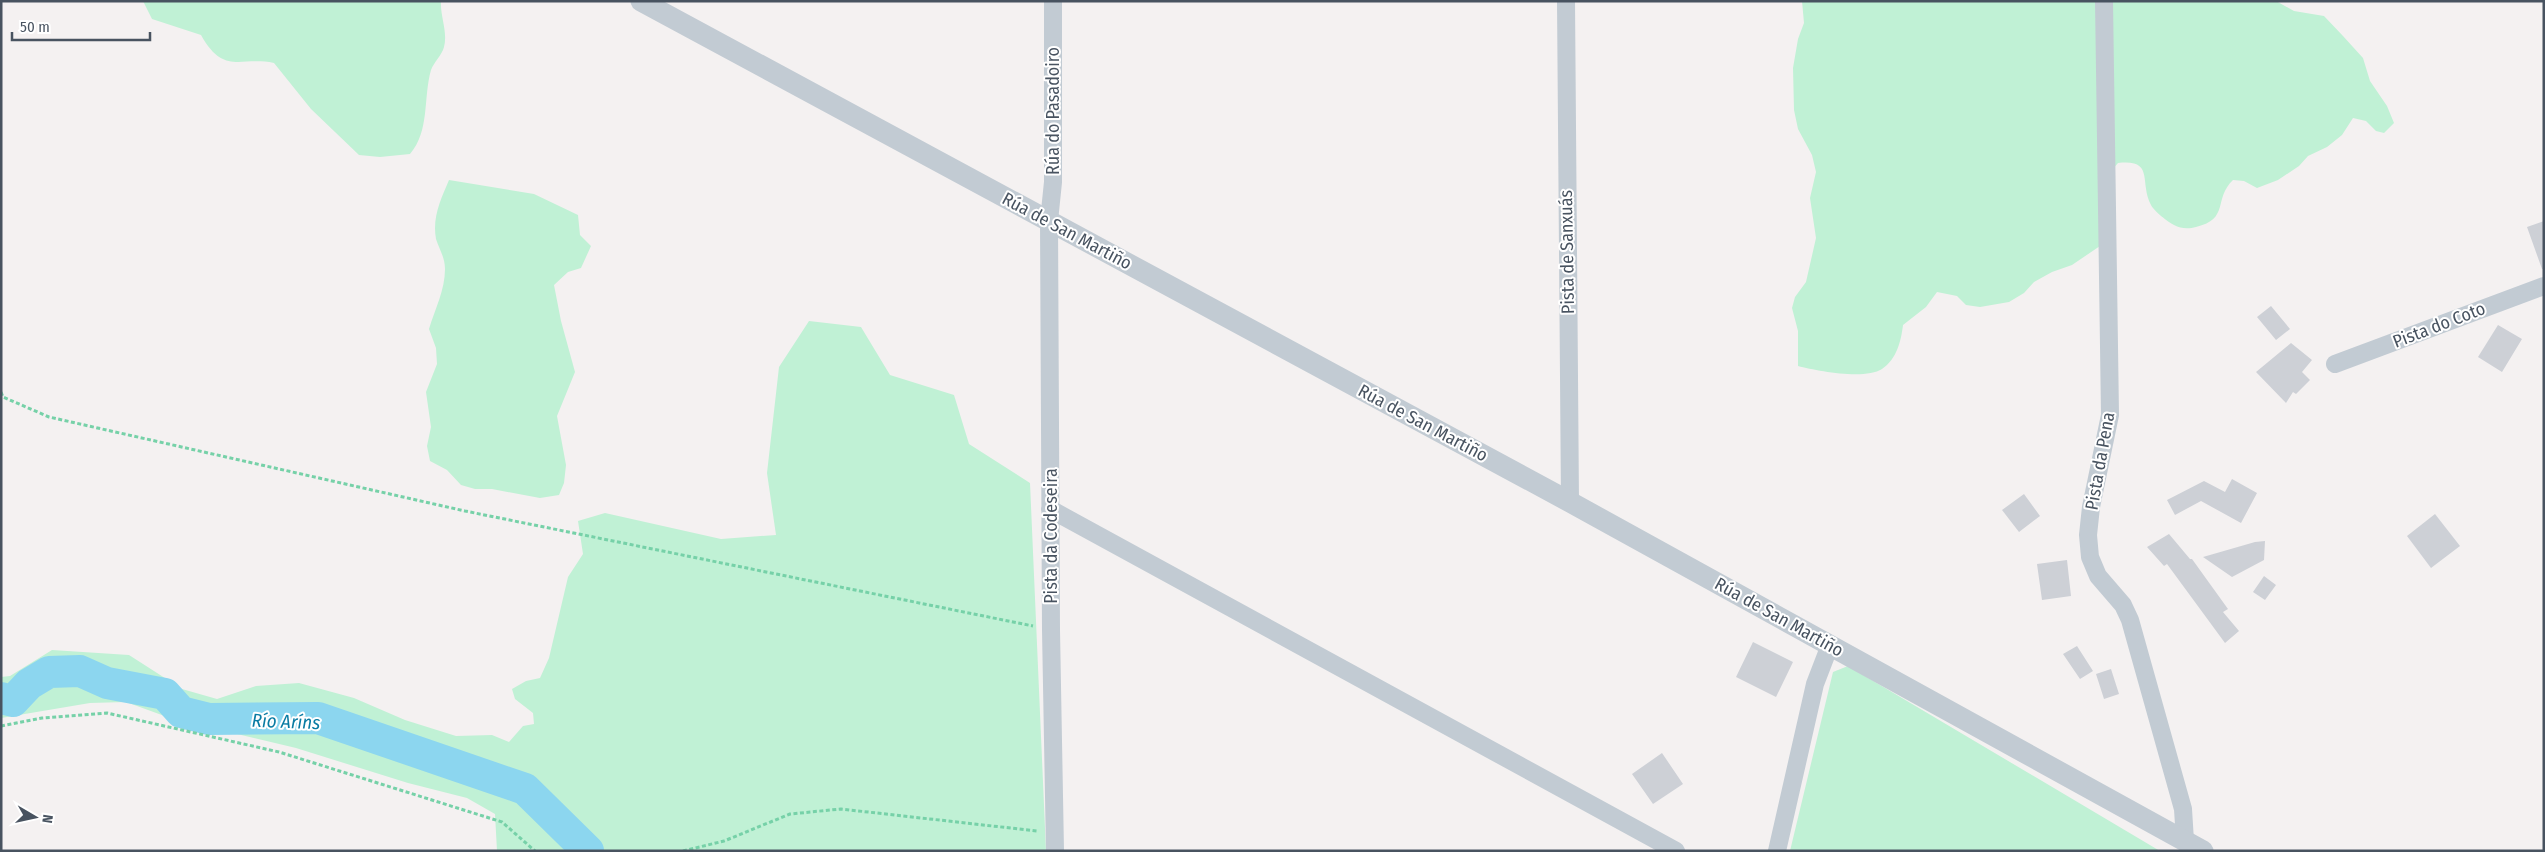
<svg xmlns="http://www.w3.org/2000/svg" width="2545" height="852" font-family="'Fira Sans Condensed',sans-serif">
<rect width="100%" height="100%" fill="#f4f1f1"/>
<path fill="#c0f1d5" d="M143 1H441C440 16 448 32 444 47 442 55 434 62 431 70 423 98 430 131 410 154L380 157 359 155 311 109 274 63C240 56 224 76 201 35L152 19Z
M1802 1H2276L2294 11 2324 16 2343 36 2363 58 2370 81 2387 106 2394 123 2384 133 2376 131 2366 121 2353 118 2342 135 2327 147 2308 156 2299 166 2278 180 2257 188 2244 181 2233 180C2213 199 2230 219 2196 227 2189 229 2181 229 2174 225 2168 222 2154 211 2151 205 2139 182 2155 159 2118 163L2112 170 2100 246 2072 265 2052 272 2034 282 2024 293 2009 302 1980 307 1966 305 1957 296 1937 292 1926 307 1903 325C1901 341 1897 359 1882 369 1865 380 1817 371 1798 366V331L1792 308 1795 297 1806 282 1816 238 1810 198 1816 172 1812 155 1798 129 1794 110 1793 68 1798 39 1804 23Z
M449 180 534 194 578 215 580 235 591 246 581 268 568 272 554 285 561 321 575 372 557 416 566 465 564 483 559 495 540 498 492 489H475L461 485 447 470 430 461 427 446 431 427 426 392 437 364 436 348 429 329C435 309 445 290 445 269 445 257 439 249 436 239 432 217 441 199 449 180Z
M809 321 861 327 890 375 954 395 969 444 1030 483 1046 851H497L495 814 467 798 408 783 296 748 170 718 126 702 90 703 1 718V677L10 676 52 650 129 655 182 689 217 699 256 686 299 683 354 698 405 720 456 736 492 735 509 742 523 726 534 724 533 713 515 699 512 689 526 681 540 678 549 658 568 577 583 554 578 521 605 513 721 539 776 535 767 473 779 367Z
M1848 666 2160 851H1790L1833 672Z"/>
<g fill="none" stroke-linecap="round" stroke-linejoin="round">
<path stroke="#8cd6ef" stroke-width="32" d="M1 698 13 701 29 684 49 672 80 671 107 683 165 694 181 712 209 719 318 718 525 789 588 851"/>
</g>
<path fill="#cdd0d6" d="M2544 221V269H2542L2527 227Z
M2271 306 2290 329 2276 340 2257 317Z
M2498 325 2522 339 2502 372 2478 357Z
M2291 343 2312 360 2302 372 2310 380 2296 394 2293 392 2286 403 2256 372Z
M2232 479 2257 493 2241 523 2201 501 2175 515 2167 500 2204 481 2225 492Z
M2024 494 2040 516 2019 532 2002 510Z
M2435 514 2460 546 2431 568 2407 536Z
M2169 534 2190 559H2192L2228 609 2223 612 2239 631 2225 643 2167 564 2164 566 2147 547Z
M2265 541 2264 560 2232 577 2203 557 2255 542Z
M2067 560 2071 596 2042 600 2037 564Z
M2264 576 2276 585 2265 600 2253 592Z
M1753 642 1793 662 1776 697 1736 677Z
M2077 646 2093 671 2080 679 2063 654Z
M2111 669 2119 694 2104 699 2096 674Z
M1662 753 1683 784 1653 804 1632 774Z"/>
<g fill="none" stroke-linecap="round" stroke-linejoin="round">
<path stroke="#76d1a8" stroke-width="3" stroke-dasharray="4 2.5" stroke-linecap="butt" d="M1 392 3 397 49 417 465 511 1033 626
M1 726 42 718 107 713 279 752 502 822 535 851
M683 851 724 841 790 814 841 809 1037 831"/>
<path stroke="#c2cbd3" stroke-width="18" d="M1053 1V182L1049 221 1051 630 1055 851
M1566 1 1570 502
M2104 1 2110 415 2091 507 2088 535 2090 557 2098 576 2123 605 2130 620 2183 809 2185 841
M2335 364 2544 286
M1050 509 1676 851
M1777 851 1815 684 1830 645"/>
<path stroke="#c2cbd3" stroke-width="21" d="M641 1 1570 502 2203 851"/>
</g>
<g text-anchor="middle" stroke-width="4" stroke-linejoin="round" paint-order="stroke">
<g font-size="18" fill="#485360" stroke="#fff">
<text transform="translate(1053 111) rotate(-90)" y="6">Rúa do Pasadoiro</text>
<text transform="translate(1067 231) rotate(28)" y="6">Rúa de San Martiño</text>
<text transform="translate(1567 252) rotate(-91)" y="6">Pista de Sanxuás</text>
<text transform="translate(2439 325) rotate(-21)" y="6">Pista do Coto</text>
<text transform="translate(1423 423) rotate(28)" y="6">Rúa de San Martiño</text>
<text transform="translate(2100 461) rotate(-80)" y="6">Pista da Pena</text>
<text transform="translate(1051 536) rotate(-90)" y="6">Pista da Codeseira</text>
<text transform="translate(1779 617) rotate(29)" y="6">Rúa de San Martiño</text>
</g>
<g font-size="19" font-style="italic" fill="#097ba3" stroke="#fff">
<text transform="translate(286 721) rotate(2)" y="7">Río Aríns</text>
</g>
</g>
<rect width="2545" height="852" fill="none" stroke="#485360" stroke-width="5"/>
<g transform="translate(35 817) rotate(99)" stroke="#ffffff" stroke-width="4" paint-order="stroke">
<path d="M0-4L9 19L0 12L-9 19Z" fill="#485360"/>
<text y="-8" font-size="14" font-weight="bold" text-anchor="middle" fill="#485360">N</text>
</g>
<path d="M12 32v8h138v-8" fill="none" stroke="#485360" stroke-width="2.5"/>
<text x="20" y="32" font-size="15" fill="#485360" stroke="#ffffff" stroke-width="4" paint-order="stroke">50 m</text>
</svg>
